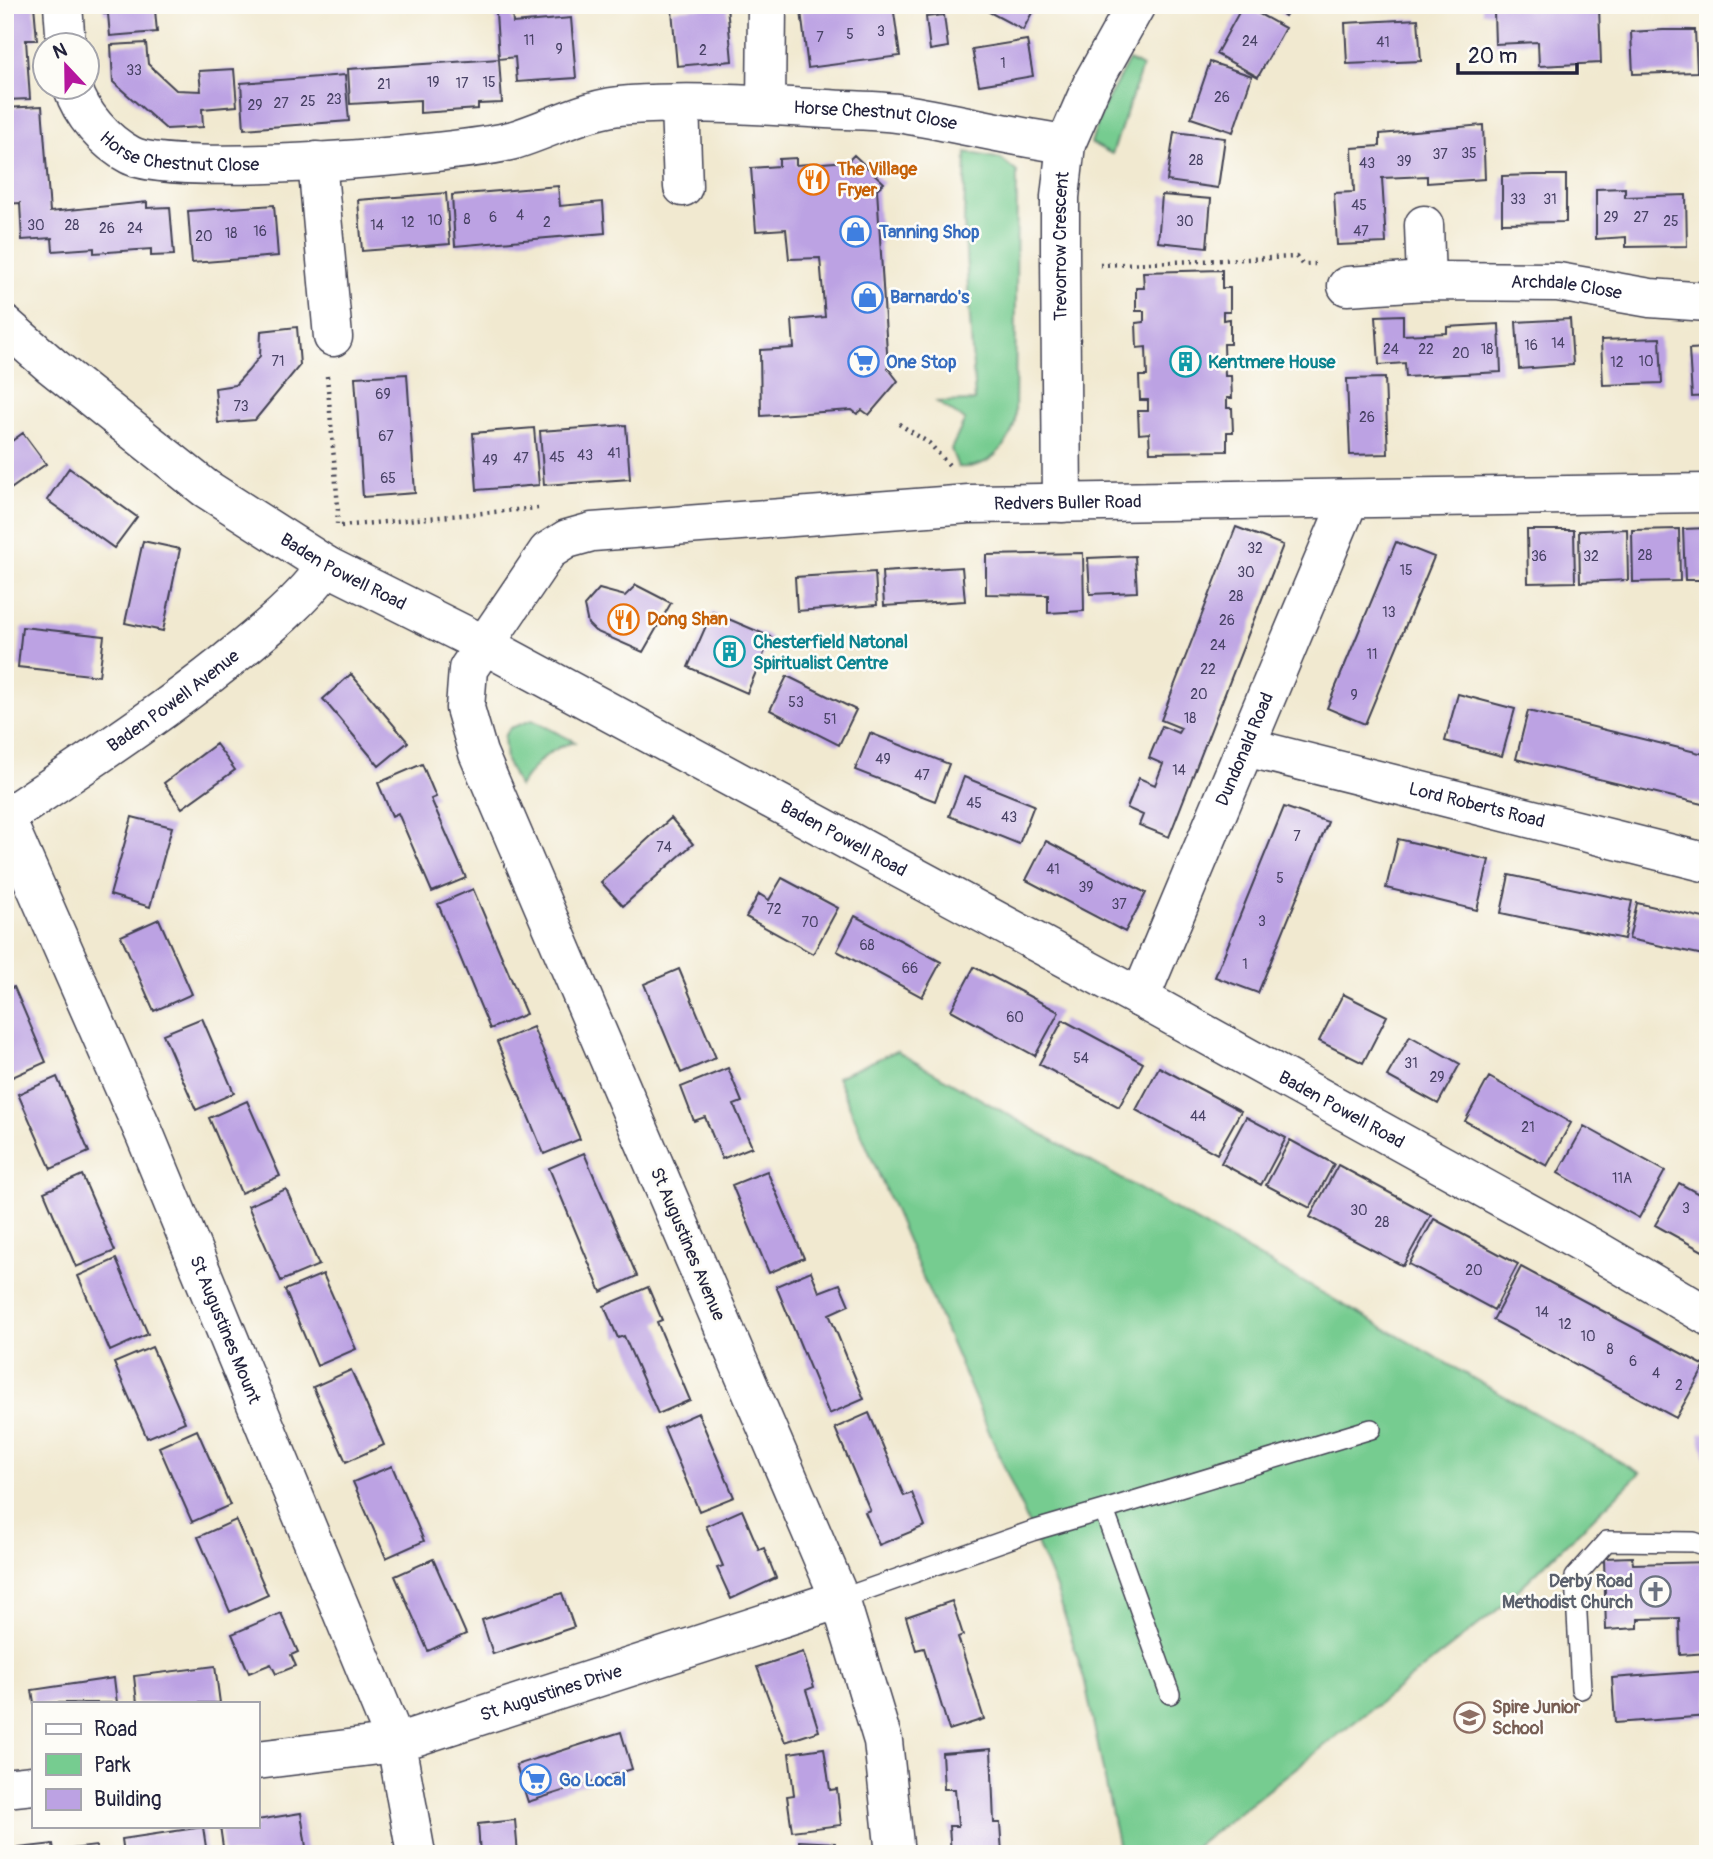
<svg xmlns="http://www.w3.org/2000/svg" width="1713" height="1859" font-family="Pangolin,sans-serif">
<rect width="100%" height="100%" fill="#fdfcf7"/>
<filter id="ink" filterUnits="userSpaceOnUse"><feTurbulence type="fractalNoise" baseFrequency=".0143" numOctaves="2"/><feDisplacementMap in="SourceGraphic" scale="14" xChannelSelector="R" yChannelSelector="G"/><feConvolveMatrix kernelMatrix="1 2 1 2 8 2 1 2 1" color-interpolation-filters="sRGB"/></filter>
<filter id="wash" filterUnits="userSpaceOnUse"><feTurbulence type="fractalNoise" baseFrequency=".00686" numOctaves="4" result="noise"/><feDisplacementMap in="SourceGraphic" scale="28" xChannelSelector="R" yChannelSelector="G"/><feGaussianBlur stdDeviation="1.57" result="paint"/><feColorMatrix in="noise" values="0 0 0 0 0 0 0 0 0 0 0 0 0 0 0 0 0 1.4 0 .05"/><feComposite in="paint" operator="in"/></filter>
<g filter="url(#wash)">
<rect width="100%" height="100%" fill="#f1e9d0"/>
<path fill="#76cc90" stroke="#4c7766" stroke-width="2" d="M1129 60 1142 67 1112 154 1091 143 1103 108Z
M966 152 1001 159 1017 172 1015 422C1008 448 987 470 958 467L951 449 965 420 937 402 975 401 964 221Z
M532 720 575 742C548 748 534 765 519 787L506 761 504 737 510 728Z
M896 1051 1640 1473 1495 1612 1186 1854H1120L1085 1682 1056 1588 837 1077Z"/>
<g id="blocks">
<path fill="#bca2e3" d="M5 5H34L37 40H26L30 99 5 100Z
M103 5H159V10H155L157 32 110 36 108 14H104Z
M846 5H893L900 56 808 68 801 11Z
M976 5H1036L1023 30Z
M1243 5 1285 28 1258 77 1216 54Z
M1269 5H1292L1285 16Z
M1482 5H1523L1524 10 1599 7 1601 63 1539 66 1538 42 1495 44 1494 12 1482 13Z
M727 6 732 61 677 66 672 10Z
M512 12 513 23 571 18 576 78 517 82 515 57 499 59 496 13Z
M944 15 948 47 930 50 926 17Z
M1418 19 1421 61 1347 64 1345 23Z
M1663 30H1695L1697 72 1633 74 1631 32Z
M1027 40 1033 76 979 85 972 49Z
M146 43 148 64 176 90 201 91 199 71 234 69 237 106 202 109 203 127 166 129 113 82 111 45Z
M499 59 502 103 478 104V109L420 113V100L350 104 348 69Z
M1210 62 1252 76 1233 132 1191 118Z
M345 75 349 121 244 129 241 83Z
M42 106 50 212 147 202V208L170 207 174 255 151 256V249L94 253V248L53 251 52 238 22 240 20 203 5 204V108Z
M1483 125 1485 179 1427 183V176L1382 178 1386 243 1337 245 1334 193 1354 192 1352 148 1380 146V134Z
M1174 132 1225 138 1218 188 1167 181Z
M854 155 884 183 877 189 888 368 898 381 869 415 862 410 857 414 852 410 761 416 760 350 794 348 792 320 825 317 820 258 789 259 786 229 756 231 751 168 779 166V159L796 158V165L848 161Z
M1534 175H1566V222L1502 223V176Z
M558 186 560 206 603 202 605 233 455 246 452 195Z
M1625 188V197L1686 195 1687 246 1626 247V237L1596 239V189Z
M446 193 450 244 362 251 358 200Z
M1162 195 1211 199 1207 247 1158 242Z
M274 205 278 256 192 263 188 211Z
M1222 270V288H1230V312H1223V320L1230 319V344H1224L1225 376H1231L1232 398H1227V408H1232L1233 432H1227V451L1150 452 1149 433 1139 434 1138 411H1148V400H1140L1139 376H1147L1146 347 1137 348 1136 323 1144 322V311H1136V288H1144L1143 272Z
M1403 315V335L1447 333V327L1499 324 1501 372 1406 377 1405 363 1379 365 1376 316Z
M1570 319 1573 365 1519 369 1516 322Z
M297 327 300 365 255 420 218 423 215 388 235 385 248 371 260 356 261 331Z
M1660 338 1662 383 1603 385 1601 340Z
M1708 348V396L1692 397 1689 349Z
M407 374 415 493 363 497 355 377Z
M1385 378 1388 454 1350 455 1347 379Z
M626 425 630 479 544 485 540 431Z
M534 428 539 485 477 490 473 433Z
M23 433 46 464 5 493V446Z
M69 468 137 517 114 548 47 500Z
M1236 527 1283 545 1169 837 1139 825 1143 815 1127 808 1139 778 1155 785 1163 764 1149 758 1162 726 1178 733 1181 728 1161 720Z
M1708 528V580H1685L1683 529Z
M1627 529 1628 580 1580 582 1579 531Z
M1679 529 1680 581 1633 582 1632 530Z
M1527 530H1574L1575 582 1528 583Z
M143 541 180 549 163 631 125 623Z
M1396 542 1434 557 1365 724 1327 708Z
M1083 553 1084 611 1048 613V595L986 594V555Z
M1135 556 1137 592 1090 594 1088 558Z
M962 567 965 601 884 606 882 572Z
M875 572 877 605 797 611 795 577Z
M636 585 671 603 643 652 595 631 588 624 584 606 599 589 625 596Z
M712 612 771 637 747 693 688 667Z
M22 627 104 636 99 676 18 667Z
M351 674 408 742 379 766 323 699Z
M787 676 856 710 839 745 770 710Z
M1458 694 1515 709 1502 756 1445 741Z
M1528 711 1708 755 1706 805 1516 759Z
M870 733 949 764 935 801 855 770Z
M216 744 235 770 182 808 164 783Z
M422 764 436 797 431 799 466 878 432 892 398 813 392 816 378 783Z
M964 777 1034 805 1019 844 949 816Z
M1284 807 1328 822 1258 993 1215 977Z
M132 817 172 827 150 907 110 895Z
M671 818 693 844 623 906 601 882Z
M1398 839 1489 860 1477 910 1386 888Z
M1046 841 1146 893 1125 932 1026 880Z
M1509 875 1632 901 1624 939 1501 913Z
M782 878 838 908 813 954 746 917 759 894 769 900Z
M473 889 526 1014 490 1029 438 904Z
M1637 903 1708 919V956L1629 939Z
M855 916 941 962 922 997 837 951Z
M159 919 192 994 154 1011 121 936Z
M974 967 1059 1012 1035 1056 951 1010Z
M679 969 716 1058 681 1073 644 984Z
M14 987 46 1062 8 1079 5 990Z
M1343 994 1387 1016 1363 1063 1319 1041Z
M202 1018 234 1093 196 1110 163 1034Z
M1063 1020 1143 1063 1119 1107 1039 1064Z
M533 1027 580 1139 544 1154 497 1042Z
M1410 1036 1460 1064 1438 1104 1387 1076Z
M1159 1067 1241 1111 1217 1154 1136 1110Z
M728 1068 742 1102 734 1105 752 1147 722 1159 705 1117 694 1121 681 1087Z
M57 1077 89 1152 51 1169 18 1094Z
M1489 1077 1571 1123 1547 1166 1465 1121Z
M247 1101 280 1176 241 1193 209 1118Z
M1246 1117 1286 1138 1261 1185 1221 1163Z
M1584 1126 1665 1171 1639 1218 1558 1173Z
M1290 1140 1334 1164 1310 1208 1266 1185Z
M584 1153 637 1276 601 1292 549 1168Z
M1338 1165 1431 1215 1403 1266 1310 1217Z
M767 1171 804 1258 769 1273 732 1185Z
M82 1175 115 1251 76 1267 44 1192Z
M1679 1183 1708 1199V1254L1655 1225Z
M286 1189 319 1265 281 1281 248 1206Z
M1434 1219 1518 1264 1494 1310 1409 1264Z
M116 1259 148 1334 110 1351 78 1276Z
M1521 1267 1705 1366 1676 1418 1493 1320Z
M811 1271 819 1292 840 1284 849 1305 829 1314 864 1399 829 1414 776 1286Z
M323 1274 356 1349 317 1366 285 1290Z
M648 1287 662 1320 657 1322 690 1400 658 1414 624 1336 618 1338 604 1306Z
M152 1347 185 1422 147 1438 114 1363Z
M351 1370 384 1445 346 1462 313 1387Z
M698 1413 734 1497 699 1511 664 1428Z
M869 1413 904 1496 912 1493 925 1526 879 1545 865 1512 870 1510 835 1428Z
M197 1430 230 1505 192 1522 159 1447Z
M1708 1432V1464H1707L1699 1434Z
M392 1466 424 1541 386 1558 353 1482Z
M742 1510 759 1550 764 1548 776 1578 731 1599 717 1568 723 1566 706 1526Z
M236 1520 268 1595 230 1612 198 1537Z
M1632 1557 1633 1564 1708 1562V1653L1680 1655 1679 1618 1638 1619V1628L1606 1630 1604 1558Z
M433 1559 466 1634 428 1651 395 1576Z
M562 1593 574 1627 493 1654 482 1620Z
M952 1601 963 1635 958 1637 984 1719 949 1730 924 1648 916 1650 906 1617Z
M281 1613 298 1652 291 1655 296 1666 276 1674 271 1664 249 1673 232 1634Z
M803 1652 814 1687 806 1690 819 1731 785 1742 757 1667Z
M215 1666 220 1703H137L134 1676Z
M1708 1671V1716L1615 1723 1612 1678Z
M114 1678 117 1703H34L32 1690Z
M621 1732 632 1769 528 1802 516 1765Z
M824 1748 830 1790 837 1789 841 1825 792 1831 787 1796 794 1795 789 1753Z
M991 1749 994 1823H1000L1002 1854H951L949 1826H958L955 1789H944L942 1753Z
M301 1813 307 1854H224L220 1826H257V1820Z
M515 1820 518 1854H480L478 1824Z
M203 1827 207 1854H124L122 1839Z
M799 1841 835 1843V1854H799Z
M53 1844 54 1851 96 1846 97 1854H19L18 1848Z"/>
</g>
</g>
<g filter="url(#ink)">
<use href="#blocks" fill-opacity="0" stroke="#414051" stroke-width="2"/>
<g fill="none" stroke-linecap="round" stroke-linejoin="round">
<defs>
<path id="service" d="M1104 1510 1371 1429
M840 1599 1032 1531 1104 1510 1170 1694
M1581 1689 1575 1577 1607 1541 1694 1542 1708 1547"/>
<g id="minor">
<path d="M63 5 66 46"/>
<path id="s1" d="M73 88C81 114 105 142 130 155 172 178 460 155 514 140 553 128 588 107 630 105 695 101 761 105 826 109 854 111 883 110 910 115 963 124 1014 137 1066 144"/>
<path d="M680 105 683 187"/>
<path d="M766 105 767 5"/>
<path d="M317 161 333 337"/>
<path d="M1424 225 1426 281"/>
<path id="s2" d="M1347 286 1426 281 1558 282 1650 298 1708 302"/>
<path id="s3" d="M1062 503 1060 252V197L1066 144 1093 82 1136 5"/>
<path id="s4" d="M1246 747 1708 863"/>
<path id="s5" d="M5 817 145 1135 396 1743 416 1854"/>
<path id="s6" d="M5 818C80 767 156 718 227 661 263 632 300 603 327 566"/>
<path id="s7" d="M1140 998 1349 500"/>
<path id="s8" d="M257 1760 396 1743 840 1599"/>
<path d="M5 1788 33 1785"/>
<path id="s9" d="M895 1854 883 1741 840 1599 478 753 465 708 468 669 548 551 567 539 592 532 969 504 1708 493"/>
</g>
<g id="tertiary">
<path id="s10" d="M5 325 52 366 205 488 327 566 483 644 1140 998 1594 1249 1708 1316"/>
</g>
</defs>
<use href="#service" stroke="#414051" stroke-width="22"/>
<use href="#minor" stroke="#414051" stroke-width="41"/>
<use href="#tertiary" stroke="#414051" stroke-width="41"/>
<path stroke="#414051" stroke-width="4.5" stroke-dasharray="2 5" stroke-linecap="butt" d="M1100 265 1296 257 1302 264H1315
M327 376 338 507 337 524
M899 424 929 443 949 465
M341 526 538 508"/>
<use href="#service" stroke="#fff" stroke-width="19"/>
<use href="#minor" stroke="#fff" stroke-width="38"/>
<use href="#tertiary" stroke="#fff" stroke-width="38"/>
</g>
</g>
<defs>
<symbol id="restaurant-ring" viewBox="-11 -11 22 22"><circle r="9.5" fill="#fdfcf7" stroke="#e8710a" stroke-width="1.5"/><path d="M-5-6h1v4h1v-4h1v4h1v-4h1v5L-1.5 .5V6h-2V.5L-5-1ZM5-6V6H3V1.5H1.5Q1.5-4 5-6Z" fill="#e8710a"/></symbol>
<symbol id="shop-ring" viewBox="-11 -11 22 22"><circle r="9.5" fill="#fdfcf7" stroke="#3f7fe0" stroke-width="1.5"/><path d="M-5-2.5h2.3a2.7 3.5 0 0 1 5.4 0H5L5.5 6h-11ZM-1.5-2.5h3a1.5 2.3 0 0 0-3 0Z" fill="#3f7fe0"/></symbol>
<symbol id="supermarket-ring" viewBox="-11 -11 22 22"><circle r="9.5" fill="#fdfcf7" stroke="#3f7fe0" stroke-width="1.5"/><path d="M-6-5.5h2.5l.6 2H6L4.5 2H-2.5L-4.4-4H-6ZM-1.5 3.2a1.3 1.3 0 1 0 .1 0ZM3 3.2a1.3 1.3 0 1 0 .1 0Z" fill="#3f7fe0"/></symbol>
<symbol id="building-ring" viewBox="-11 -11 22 22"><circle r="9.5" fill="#fdfcf7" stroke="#0f9aa8" stroke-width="1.5"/><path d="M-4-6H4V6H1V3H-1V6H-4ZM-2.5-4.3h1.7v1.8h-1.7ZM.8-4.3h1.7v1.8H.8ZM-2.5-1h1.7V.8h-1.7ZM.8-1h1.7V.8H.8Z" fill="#0f9aa8"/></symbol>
<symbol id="church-ring" viewBox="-11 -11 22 22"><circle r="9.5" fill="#fdfcf7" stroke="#6b7280" stroke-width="1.5"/><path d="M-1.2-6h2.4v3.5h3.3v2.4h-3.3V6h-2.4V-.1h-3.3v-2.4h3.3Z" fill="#6b7280"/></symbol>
<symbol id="school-ring" viewBox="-11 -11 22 22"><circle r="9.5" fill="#fdfcf7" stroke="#8d6e63" stroke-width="1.5"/><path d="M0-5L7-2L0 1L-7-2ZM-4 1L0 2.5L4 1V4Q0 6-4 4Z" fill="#8d6e63"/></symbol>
</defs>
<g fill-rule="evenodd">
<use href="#restaurant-ring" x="796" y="162" width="35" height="35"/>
<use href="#shop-ring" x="838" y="214" width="35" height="35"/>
<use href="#shop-ring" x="850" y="280" width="35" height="35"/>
<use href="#supermarket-ring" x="846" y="344" width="35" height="35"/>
<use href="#building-ring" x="1168" y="344" width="35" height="35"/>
<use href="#restaurant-ring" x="606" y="602" width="35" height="35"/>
<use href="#building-ring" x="712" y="634" width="35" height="35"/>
<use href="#church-ring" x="1638" y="1574" width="35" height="35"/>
<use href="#school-ring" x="1452" y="1700" width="35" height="35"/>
<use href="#supermarket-ring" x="518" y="1762" width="35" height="35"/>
</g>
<g text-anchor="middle" stroke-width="5" stroke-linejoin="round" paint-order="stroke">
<g font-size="14" fill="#484265">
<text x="881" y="36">3</text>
<text x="850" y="39">5</text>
<text x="820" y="42">7</text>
<text x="529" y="45">11</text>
<text x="1250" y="46">24</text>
<text x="1383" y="47">41</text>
<text x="559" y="54">9</text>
<text x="703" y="55">2</text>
<text x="1003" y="68">1</text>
<text x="134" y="75">33</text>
<text x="433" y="87">19</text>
<text x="489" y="87">15</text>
<text x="462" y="88">17</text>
<text x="384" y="89">21</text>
<text x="1222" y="102">26</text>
<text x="334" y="104">23</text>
<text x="308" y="106">25</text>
<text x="281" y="108">27</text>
<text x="255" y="110">29</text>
<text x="1469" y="158">35</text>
<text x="1440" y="159">37</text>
<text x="1196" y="165">28</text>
<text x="1404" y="166">39</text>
<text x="1367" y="168">43</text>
<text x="1518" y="204">33</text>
<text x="1550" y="204">31</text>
<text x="1359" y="210">45</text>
<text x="520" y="220">4</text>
<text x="493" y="222">6</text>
<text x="1611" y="222">29</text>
<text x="1641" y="222">27</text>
<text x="467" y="224">8</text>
<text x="435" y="225">10</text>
<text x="1185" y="226">30</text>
<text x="1671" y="226">25</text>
<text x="408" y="227">12</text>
<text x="547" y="227">2</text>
<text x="36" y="230">30</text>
<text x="72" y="230">28</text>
<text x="377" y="230">14</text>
<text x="107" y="233">26</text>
<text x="135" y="233">24</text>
<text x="260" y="236">16</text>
<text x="1361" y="236">47</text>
<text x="231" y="238">18</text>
<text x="204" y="241">20</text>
<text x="1558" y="348">14</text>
<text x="1531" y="350">16</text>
<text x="1391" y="354">24</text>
<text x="1426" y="354">22</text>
<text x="1487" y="354">18</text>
<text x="1461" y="358">20</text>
<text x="278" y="366">71</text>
<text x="1646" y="366">10</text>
<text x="1617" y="367">12</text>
<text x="383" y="399">69</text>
<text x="241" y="411">73</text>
<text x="1367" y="422">26</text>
<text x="386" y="441">67</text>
<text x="614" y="458">41</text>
<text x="585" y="460">43</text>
<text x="557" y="462">45</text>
<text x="521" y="463">47</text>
<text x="490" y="465">49</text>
<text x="388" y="483">65</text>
<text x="1255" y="553">32</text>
<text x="1645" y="560">28</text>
<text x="1539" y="561">36</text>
<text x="1591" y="561">32</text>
<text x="1406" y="575">15</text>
<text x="1246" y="577">30</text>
<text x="1236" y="601">28</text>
<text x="1389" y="617">13</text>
<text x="1227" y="625">26</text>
<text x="1218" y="650">24</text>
<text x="1372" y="659">11</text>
<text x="1208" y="674">22</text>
<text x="1199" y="699">20</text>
<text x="1354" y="700">9</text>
<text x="796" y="707">53</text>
<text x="1190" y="723">18</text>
<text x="830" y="724">51</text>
<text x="883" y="764">49</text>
<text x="1179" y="775">14</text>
<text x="922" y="780">47</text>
<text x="974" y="808">45</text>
<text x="1009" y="822">43</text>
<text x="1297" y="841">7</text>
<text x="664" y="852">74</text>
<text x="1053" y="874">41</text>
<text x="1280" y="883">5</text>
<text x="1086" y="892">39</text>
<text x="1119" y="909">37</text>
<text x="774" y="914">72</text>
<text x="1262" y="926">3</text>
<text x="810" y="927">70</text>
<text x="867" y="950">68</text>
<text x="1245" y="969">1</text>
<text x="910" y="973">66</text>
<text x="1015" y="1022">60</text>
<text x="1081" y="1063">54</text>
<text x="1411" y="1068">31</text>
<text x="1437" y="1082">29</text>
<text x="1198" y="1121">44</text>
<text x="1528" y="1132">21</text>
<text x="1622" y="1183">11A</text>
<text x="1686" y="1213">3</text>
<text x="1359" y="1215">30</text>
<text x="1382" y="1227">28</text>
<text x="1474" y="1275">20</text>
<text x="1542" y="1317">14</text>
<text x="1565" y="1329">12</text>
<text x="1588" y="1341">10</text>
<text x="1610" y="1354">8</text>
<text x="1633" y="1366">6</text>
<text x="1656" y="1378">4</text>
<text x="1679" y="1390">2</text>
</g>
<g font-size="18" fill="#22223b" stroke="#fdfcf7">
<text dy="6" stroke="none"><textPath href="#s1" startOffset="844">Horse Chestnut Close</textPath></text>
<text dy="6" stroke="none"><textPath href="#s1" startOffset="138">Horse Chestnut Close</textPath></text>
<text dy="6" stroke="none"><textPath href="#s3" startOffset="257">Trevorrow Crescent</textPath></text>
<text dy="6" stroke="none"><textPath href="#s2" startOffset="220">Archdale Close</textPath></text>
<text dy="6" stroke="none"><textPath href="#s9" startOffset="1936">Redvers Buller Road</textPath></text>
<text dy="6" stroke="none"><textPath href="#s10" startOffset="420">Baden Powell Road</textPath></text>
<text dy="6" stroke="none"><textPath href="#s6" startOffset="205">Baden Powell Avenue</textPath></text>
<text dy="6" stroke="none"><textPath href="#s7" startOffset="270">Dundonald Road</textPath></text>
<text dy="6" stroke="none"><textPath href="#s4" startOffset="238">Lord Roberts Road</textPath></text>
<text dy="6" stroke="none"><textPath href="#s10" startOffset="987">Baden Powell Road</textPath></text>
<text dy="6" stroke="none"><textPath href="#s10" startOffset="1554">Baden Powell Road</textPath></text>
<text transform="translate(688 1244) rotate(67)" y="6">St Augustines Avenue</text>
<text dy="6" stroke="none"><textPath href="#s5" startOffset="558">St Augustines Mount</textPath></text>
<text dy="6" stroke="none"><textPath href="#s8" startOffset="303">St Augustines Drive</textPath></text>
</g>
<g font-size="18" font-weight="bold" fill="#c56008" stroke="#fdfcf7" text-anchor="start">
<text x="837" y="175">The Village<tspan x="837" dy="21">Fryer</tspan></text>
<text x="647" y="625">Dong Shan</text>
</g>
<g font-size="18" font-weight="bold" fill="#366cbe" stroke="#fdfcf7" text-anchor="start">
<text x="879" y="238">Tanning Shop</text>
<text x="890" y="303">Barnardo's</text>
<text x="886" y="368">One Stop</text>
<text x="559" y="1786">Go Local</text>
</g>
<g font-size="18" font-weight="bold" fill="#0d838f" stroke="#fdfcf7" text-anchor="start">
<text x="1208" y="368">Kentmere House</text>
<text x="753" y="648">Chesterfield Natonal<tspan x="753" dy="21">Spiritualist Centre</tspan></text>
</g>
<g font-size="18" font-weight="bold" fill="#5b616d" stroke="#fdfcf7" text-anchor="end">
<text x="1633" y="1587">Derby Road<tspan x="1633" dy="21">Methodist Church</tspan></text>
</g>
<g font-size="18" font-weight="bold" fill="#785e54" stroke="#fdfcf7" text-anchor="start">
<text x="1492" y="1713">Spire Junior<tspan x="1492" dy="21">School</tspan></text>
</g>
</g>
<rect width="1713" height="1859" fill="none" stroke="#fdfcf7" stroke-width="28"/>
<rect x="32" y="1702" width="228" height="126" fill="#fdfcf7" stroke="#a5a5ac" stroke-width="2"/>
<rect x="46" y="1724" width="35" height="10" fill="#ffffff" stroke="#a5a5ac" stroke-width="2"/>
<text x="94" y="1736" font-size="21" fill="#22223b">Road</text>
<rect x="46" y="1754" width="35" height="21" fill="#76cc90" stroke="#a5a5ac" stroke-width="2"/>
<text x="94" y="1772" font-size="21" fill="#22223b">Park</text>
<rect x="46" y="1789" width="35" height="21" fill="#bca2e3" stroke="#a5a5ac" stroke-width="2"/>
<text x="94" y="1806" font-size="21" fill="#22223b">Building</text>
<g transform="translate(66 66) rotate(338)"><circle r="33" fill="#fdfcf7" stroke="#a5a5ac" stroke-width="2"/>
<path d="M0-5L12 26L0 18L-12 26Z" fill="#b5179e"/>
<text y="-10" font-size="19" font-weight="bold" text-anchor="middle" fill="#22223b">N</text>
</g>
<path d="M1458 63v10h119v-10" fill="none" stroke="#22223b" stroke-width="3.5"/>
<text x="1468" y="63" font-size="21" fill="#22223b" stroke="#fdfcf7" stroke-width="5" paint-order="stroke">20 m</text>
</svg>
